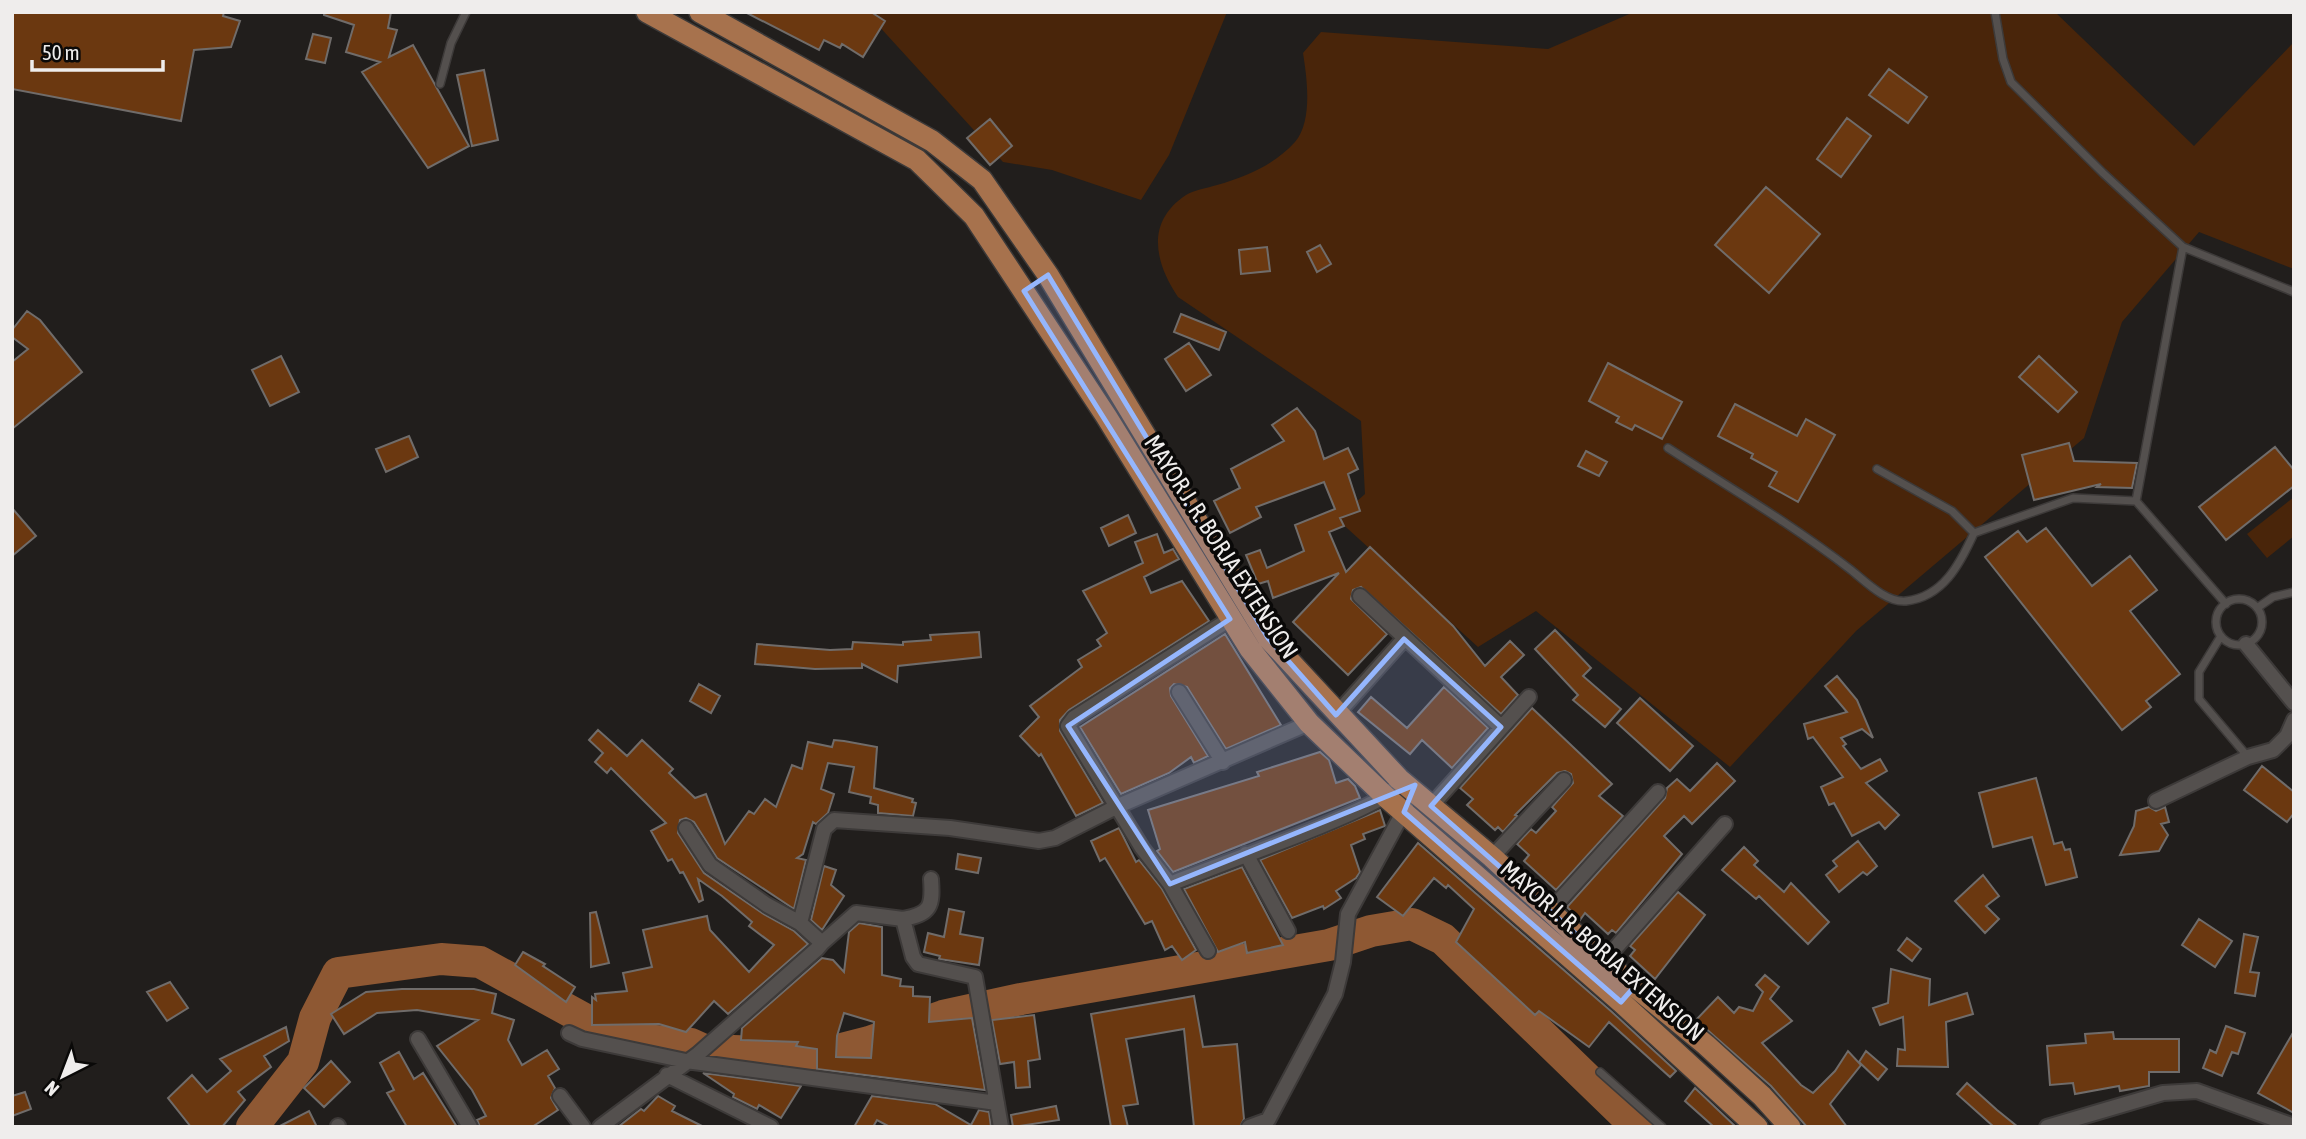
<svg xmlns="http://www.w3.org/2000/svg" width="2306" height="1139" font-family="'Asap Condensed',sans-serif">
<rect width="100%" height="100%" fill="#211e1c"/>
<path fill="#49250a" d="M866 12H1227L1169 155 1141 200 1052 170 1003 162Z
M1634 12H2055L2194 146 2294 42V269L2199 232 2122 322 2084 438 1856 631 1730 767 1536 611 1478 647 1337 519 1365 494 1361 421 1178 297C1155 263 1145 222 1186 195 1194 190 1207 188 1217 185 1246 177 1274 165 1295 142 1313 121 1307 78 1303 53L1321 32 1548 49Z
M2294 497V536L2267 558 2247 534Z"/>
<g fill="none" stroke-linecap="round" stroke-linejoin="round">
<path stroke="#8e5833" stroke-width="32" d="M252 1127 303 1062 315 1018 338 973 441 959 480 962 619 1038 691 1044 713 1054 733 1051 822 1054 869 1042 943 1016 1021 999 1329 945 1371 931 1412 924 1443 939 1637 1127"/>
</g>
<path fill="#6b3810" stroke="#706c6a" stroke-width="2" fill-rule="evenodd" d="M12 12H224L223 16 240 21 231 47 194 50 181 121 12 89Z
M324 12H391L388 28 397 30 389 57 413 45 469 146 428 168 362 72 380 62 346 52 354 25 324 15Z
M745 12H871L885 21 863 57 842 44 840 48 824 40 819 50Z
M313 34 331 38 325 63 306 59Z
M1889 69 1927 97 1908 123 1869 95Z
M484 70 498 140 472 146 457 75Z
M1847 118 1871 136 1841 177 1817 159Z
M990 119 1012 146 990 165 967 138Z
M1766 187 1820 234 1769 293 1715 245Z
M1320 245 1331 264 1317 272 1307 252Z
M1267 247 1270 271 1241 274 1239 250Z
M27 311 40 320 82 372 12 429V362L28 349 12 337V330Z
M1181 314 1226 332 1219 350 1174 332Z
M1189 343 1211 375 1186 391 1165 359Z
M281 356 299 392 270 406 252 370Z
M2039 356 2077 392 2058 412 2019 377Z
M1608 363 1682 402 1662 439 1635 425 1632 430 1616 422 1619 417 1589 401Z
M1735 404 1797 436 1806 419 1835 435 1798 502 1769 486 1777 472 1751 458 1753 454 1718 436Z
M1297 408 1315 431 1324 459 1348 448 1358 469 1348 474 1360 511 1340 518 1344 526 1329 532 1346 572 1370 547 1453 626 1485 666 1510 641 1524 655 1501 677 1518 695 1501 714 1361 587 1353 590 1351 599 1387 634 1348 675 1293 622 1339 573 1273 598 1268 581 1258 584 1246 555 1260 550 1267 568 1304 551 1295 525 1335 509 1324 482 1256 507 1261 517 1230 533 1214 501 1240 488 1231 469 1284 441 1272 425Z
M409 436 418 457 386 472 376 449Z
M2069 443 2074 461 2137 463 2132 488 2097 487 2101 484 2034 500 2022 455Z
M2275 447 2294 470V486L2226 540 2199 507Z
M1586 451 1607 462 1599 476 1578 466Z
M12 508 36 536 12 556Z
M1128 515 1136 533 1109 546 1101 528Z
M2046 528 2092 586 2130 556 2157 590 2130 611 2180 674 2146 701 2151 707 2122 730 1985 557 2018 531 2027 542Z
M1157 534 1164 553 1173 549 1179 559 1144 577 1151 593 1182 581 1209 621 1069 710 1060 720V731L1103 803 1076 816 1041 754 1039 756 1020 736 1039 717 1030 706 1082 667 1078 660 1101 646 1097 640 1107 633 1083 591 1143 563 1135 542Z
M1555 630 1591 668 1583 676 1621 709 1605 727 1573 700 1578 695 1535 649Z
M979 632 981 657 898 666 897 682 862 664V668L815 669 755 664 757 644 830 650 852 649 853 642 903 645V642L931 640 930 635Z
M1225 634 1281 725 1226 749 1187 687 1174 684 1170 688 1171 696 1208 756 1194 763 1191 757 1169 773 1121 794 1080 727Z
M1837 676 1857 700 1873 738 1862 729 1841 738 1846 744 1843 746 1861 769 1880 759 1887 771 1866 783 1899 815 1885 829 1879 822 1852 836 1834 803 1829 805 1821 787 1843 777 1813 737 1808 739 1804 724 1847 712 1825 686Z
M699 684 720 696 711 713 690 701Z
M1444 687 1488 728 1452 768 1422 740 1410 754 1358 712 1371 697 1407 728Z
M1640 698 1693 746 1670 771 1617 723Z
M1532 708 1612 784 1599 796 1623 816 1556 890 1524 861 1529 855 1517 844 1531 829 1536 833 1556 811 1552 807 1573 783 1571 774 1565 771 1557 773 1515 815 1517 816 1503 832 1498 827 1495 830 1467 805 1473 799 1460 788Z
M598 730 627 756 642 740 673 769 669 773 695 798 706 794 725 844 749 811 754 814 765 799 776 807 792 765 802 769 808 742 832 747 834 740 844 741 877 747 874 788 913 799 912 802 916 803 913 816 878 813V805L870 803 871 797 849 792 854 767 828 763 821 789 834 794 828 813 816 824 813 822 803 854 797 858 806 860 794 909 717 858 694 822 686 818 680 820 678 833 704 873 762 913 794 931 808 944 728 1014 714 1001 686 1032 659 1024 592 1025V997L596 1000 595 994 627 991 623 973 652 967 643 930 707 916 710 930 749 972 774 945 749 926 752 922 722 896 698 879 703 900 699 902 683 872 680 873 672 859 668 861 651 831 666 823 611 768 607 773 595 762 603 753 589 740Z
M1320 752 1329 760 1336 783 1348 779 1355 786 1360 798 1173 872 1157 851 1160 849 1148 810 1259 776 1257 772Z
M1717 763 1735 781 1692 824 1684 816 1664 836 1682 854 1616 933 1612 930 1608 934 1585 913 1580 920 1567 907 1665 798 1667 788 1677 779 1690 791Z
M2262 766 2294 792V813L2287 822 2244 790Z
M2036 778 2054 844 2062 842 2065 850 2070 849 2077 877 2046 885 2032 837 1993 847 1979 793Z
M2149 807 2156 811 2165 807 2169 822 2161 824 2168 835 2159 851 2120 855 2134 826 2136 811Z
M1380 810 1385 826 1363 834 1365 839 1351 845 1360 872 1356 878 1336 891 1341 898 1324 909 1323 906 1292 918 1260 860Z
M1119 828 1136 862 1139 860 1162 889 1196 950 1182 960 1172 946 1165 950 1152 921 1145 924 1105 858 1100 861 1091 841Z
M1858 841 1877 866 1867 875 1863 872 1839 892 1826 875 1837 866 1833 861Z
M1418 843 1612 1012 1676 1071 1670 1077 1609 1022 1589 1047 1539 1011 1535 1015 1456 942 1474 909 1448 885 1446 888 1434 878 1403 916 1377 897Z
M1744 847 1758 861 1754 865 1784 892 1791 883 1829 922 1808 944 1759 896 1756 899 1722 870Z
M958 854 981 858 978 873 956 869Z
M824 866 836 870 831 885 844 896 822 930 811 920Z
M1242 867 1283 945 1247 953 1245 942 1218 952 1184 889Z
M1983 875 1999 896 1986 906 1999 919 1985 933 1955 901Z
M1678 892 1705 915 1655 979 1630 956 1635 950 1630 946Z
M949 909 964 912 960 934 983 938 979 965 939 959 940 956 924 952 928 933 944 937Z
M596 912 609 963 591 967 590 913Z
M2199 919 2232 941 2215 967 2182 945Z
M859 923 882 927V975L901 979 900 986 913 987V996L930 997 929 1022 972 1018 985 1090 817 1069V1049L796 1046 798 1042 741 1040 742 1028 822 958 833 960 844 972 849 932ZM844 1013 874 1022 871 1058 836 1057 837 1036Z
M2244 934 2258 937 2250 972 2259 973 2255 996 2235 993Z
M1907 938 1921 949 1912 961 1898 950Z
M523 952 545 964 543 966 575 987 566 1002 515 965Z
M1891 969 1930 979 1929 1005 1967 993 1973 1014 1946 1022 1948 1067 1897 1066 1898 1049 1905 1050 1903 1017 1880 1025 1873 1008 1888 1003Z
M1765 975 1779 987 1770 999 1792 1021 1762 1043 1801 1085 1813 1093 1835 1071 1848 1051 1861 1065 1830 1104 1847 1127H1807L1771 1086 1696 1020 1718 997 1734 1013 1739 1007 1753 1011 1763 992 1756 985Z
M170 982 188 1008 167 1021 147 992Z
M402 989H474L496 994 492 1013 514 1020 508 1040 522 1065 547 1050 559 1069 548 1076 555 1088 551 1098 558 1110 532 1127H480L477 1120 486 1116 472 1090 437 1046 478 1020 417 1010 377 1013 344 1034 331 1014 366 992Z
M1194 996 1203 1047 1237 1044 1244 1119 1240 1127H1194L1184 1029 1126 1039 1138 1104 1123 1106 1128 1127H1111L1091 1014Z
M1034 1015 1040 1059 1028 1061 1030 1087 1016 1088 1014 1062 1000 1064 992 1020Z
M2226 1026 2245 1033 2238 1054 2232 1052 2222 1076 2203 1068 2210 1050 2216 1053Z
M286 1027 289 1041 264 1056 271 1067 238 1092 245 1100 222 1127H191L168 1098 192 1075 207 1092 231 1071 220 1059Z
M2294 1031V1113L2258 1093Z
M2113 1032 2114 1039H2179V1072H2149V1086L2120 1091 2119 1086 2075 1094 2073 1083 2050 1085 2047 1046 2086 1043 2085 1034Z
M1866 1051 1887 1069 1878 1080 1859 1062Z
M399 1052 414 1079 423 1073 457 1127H407L387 1093 394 1090 380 1063Z
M331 1061 350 1082 324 1107 304 1088Z
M703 1073 801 1086 781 1118 759 1105 757 1109 733 1097 734 1094Z
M1967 1083 1997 1110 2018 1127H1994L1957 1094Z
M1695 1088 1736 1127H1714L1685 1101Z
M25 1092 31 1109 12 1116V1096Z
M658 1096 675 1106 672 1111 704 1127H618L641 1109 644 1111Z
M872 1096 935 1104 971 1125 979 1110 989 1112 991 1127H890L877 1120 873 1127H854Z
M1056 1106 1059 1120 1013 1127 1011 1115Z
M309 1111 317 1127H278Z"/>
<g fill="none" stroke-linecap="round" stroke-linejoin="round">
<defs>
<path id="lane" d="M1995 12 2003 59 2011 82 2103 173 2183 247 2294 292
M440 84 451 43 466 12
M2183 247 2136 501 2226 604
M1668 448C1730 488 1793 525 1851 570 1865 581 1886 603 1906 601 1943 597 1960 564 1974 533L2073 498 2136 501
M1877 469 1952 511 1974 533
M2216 622a23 23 0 1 1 46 0a23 23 0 1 1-46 0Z
M2257 608 2273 597 2294 592
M2221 636 2199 672V699L2248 757
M1600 1072 1662 1127"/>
<path id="street" d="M1360 596 1501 727
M2246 644 2294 703
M1179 692 1223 762
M1336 715 1404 639
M2156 801 2248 757 2273 750 2287 736 2294 720
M1431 806 1529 697
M686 828 710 865 767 905 800 923 824 829 834 820 950 828 1039 841 1055 838 1116 807 1309 723
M1246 854 1288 931
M1492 857 1564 780
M1170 884C1204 870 1376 810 1390 791
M1549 912 1658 792
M903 919C931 914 933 906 931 879
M822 943 856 913 903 919 913 957 918 964 975 977 1001 1127
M1208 951 1170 884 1142 848 1068 726 1074 718 1230 619
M1604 961 1725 824
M569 1033 582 1039 686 1061 997 1103
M418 1039 470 1127
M667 1075 771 1127
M560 1096 583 1127
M338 1126V1127
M600 1127 698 1054 817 949 822 943 800 923
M1249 1127 1268 1120 1335 994 1343 962 1348 914 1406 807
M2047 1127 2163 1093 2197 1091 2294 1126"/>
<path id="primary" d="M647 12 917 160 974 216 1106 416 1250 649 1309 723 1386 797 1621 1002 1757 1127
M700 12 932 141 982 180 1048 275 1268 638 1399 779 1492 857 1604 961 1706 1045 1762 1096 1790 1127"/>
</defs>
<use href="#lane" stroke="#3d3a39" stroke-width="10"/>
<use href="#street" stroke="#3d3a39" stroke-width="18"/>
<use href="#primary" stroke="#3d3a39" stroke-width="24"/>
<use href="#lane" stroke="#54504e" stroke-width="7"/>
<use href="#street" stroke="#54504e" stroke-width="14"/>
<use href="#primary" stroke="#a7724d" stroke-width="21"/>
</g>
<path fill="#95b6fd" fill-opacity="0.2" stroke="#95b6fd" stroke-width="5" stroke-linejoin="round" d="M1048 275 1268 638 1336 715 1404 639 1501 727 1431 806 1635 986 1621 1002 1404 812 1415 785 1170 884 1068 726 1230 619 1024 291Z"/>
<g text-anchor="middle" stroke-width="7" stroke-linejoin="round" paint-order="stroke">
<g font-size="24" fill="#efedec" stroke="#0a0908">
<text transform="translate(1221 547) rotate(57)" y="8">MAYOR J. R. BORJA EXTENSION</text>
<text transform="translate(1602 951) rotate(41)" y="8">MAYOR J. R. BORJA EXTENSION</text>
</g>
</g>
<rect width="2306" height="1139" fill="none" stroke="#efedec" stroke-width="28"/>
<g transform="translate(63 1076) rotate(222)" stroke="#0a0908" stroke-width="5" paint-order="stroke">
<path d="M0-5L12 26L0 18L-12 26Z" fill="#efedec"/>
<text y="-10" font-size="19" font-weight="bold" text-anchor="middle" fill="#efedec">N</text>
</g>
<path d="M32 60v10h131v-10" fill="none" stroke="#efedec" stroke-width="3.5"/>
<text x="42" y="60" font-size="21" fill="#efedec" stroke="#0a0908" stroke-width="5" paint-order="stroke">50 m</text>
</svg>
